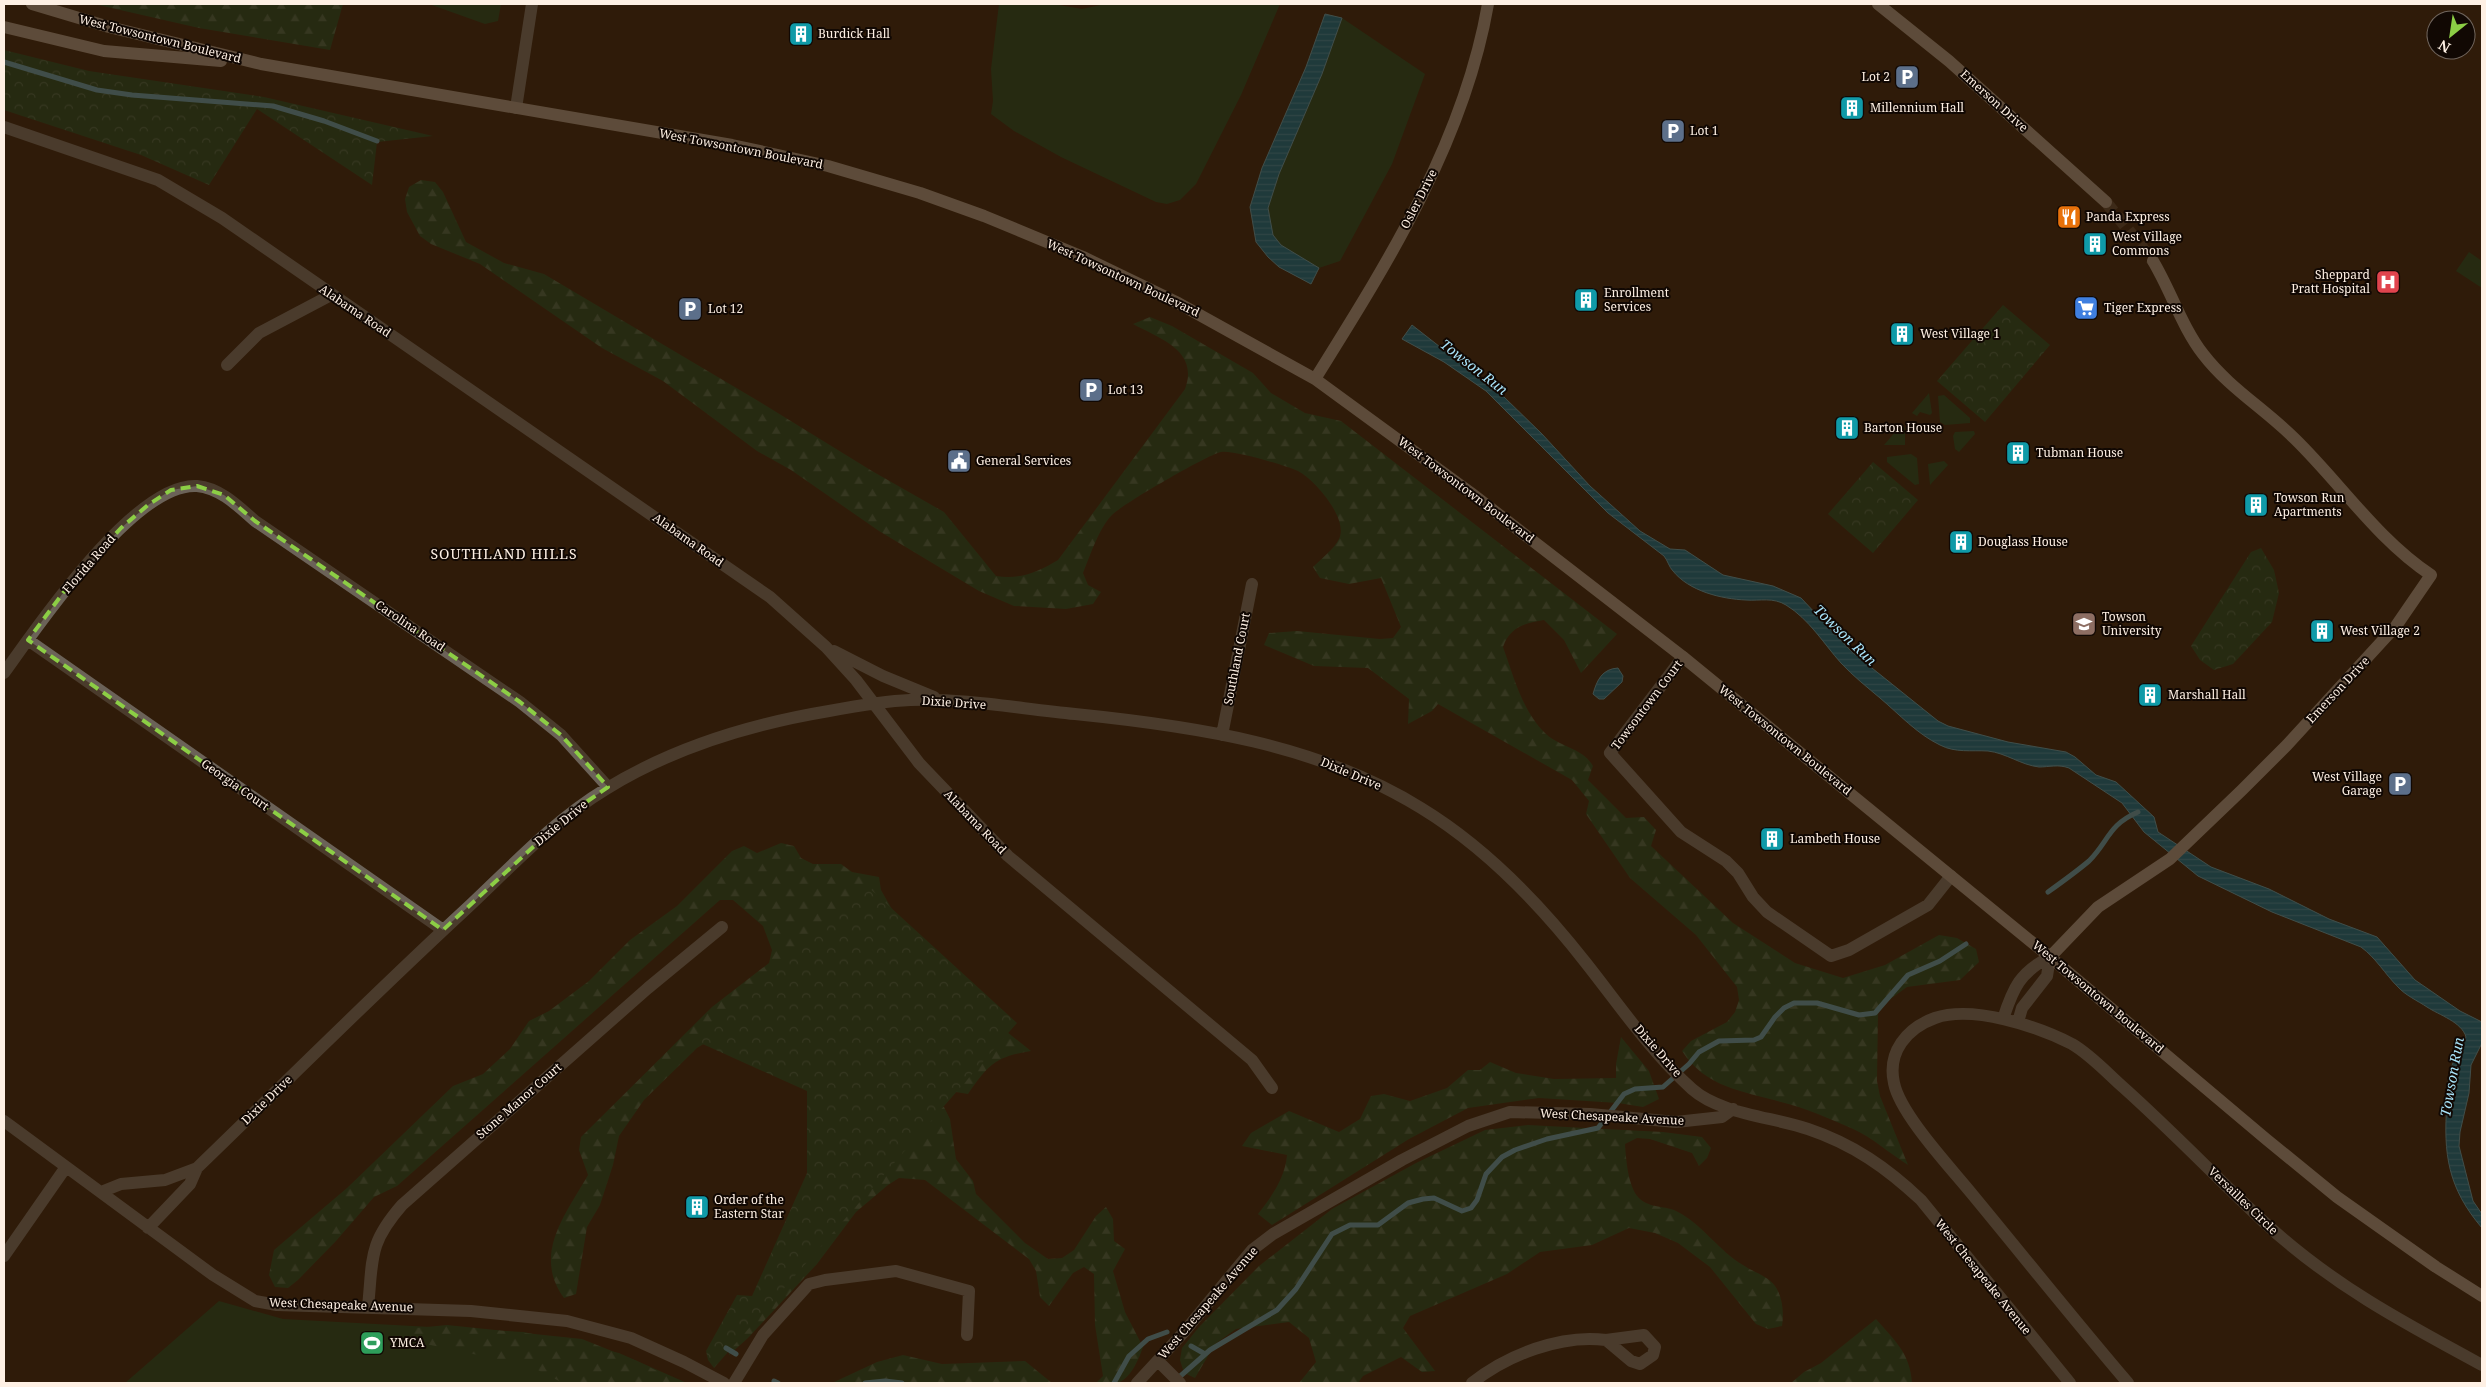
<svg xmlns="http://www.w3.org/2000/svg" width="2486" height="1387" font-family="'Noto Serif',serif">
<defs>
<pattern id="forest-firs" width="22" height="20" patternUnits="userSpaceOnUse" patternTransform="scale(1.25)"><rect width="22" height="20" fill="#1c3d1c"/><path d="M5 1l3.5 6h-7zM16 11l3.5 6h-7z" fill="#3e593d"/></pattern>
<pattern id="park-crowns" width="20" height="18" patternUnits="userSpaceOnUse" patternTransform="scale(1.25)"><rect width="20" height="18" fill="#1c3d1c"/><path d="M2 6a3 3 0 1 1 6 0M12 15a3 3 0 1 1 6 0" fill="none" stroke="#3e593d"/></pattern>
<pattern id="water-rules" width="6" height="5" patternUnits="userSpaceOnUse" patternTransform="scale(1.25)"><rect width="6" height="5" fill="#0c6078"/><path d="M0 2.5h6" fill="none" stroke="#30778b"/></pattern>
</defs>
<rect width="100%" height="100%" fill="#301c09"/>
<path fill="#1c3d1c" d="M429 4H501L498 21 485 24Z
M999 4H1053L1082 9 1105 4H1280L1241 95 1196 184 1180 200 1167 204 1156 202 1061 157 1014 131 991 114 993 101 991 69Z
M1342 18 1425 74 1392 164 1340 261 1319 268 1281 245 1273 235 1268 208 1279 174 1322 74Z
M2469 252 2482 261V288L2456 271Z
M1929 393 1932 413 1930 415 1920 412 1917 416 1912 413Z
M1944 395 1970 418V423L1945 425 1940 422 1938 396Z
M1902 424 1905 428V445H1884Z
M1974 431 1975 434 1959 452 1955 449 1953 436 1955 432Z
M1911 454 1917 458 1919 484 1915 485 1887 462V457Z
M1944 461 1948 465 1930 485 1928 464Z
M219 1301 283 1319 524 1332 619 1353 687 1383H125Z"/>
<path fill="url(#forest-firs)" d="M94 4H343L330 50 199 28Z
M421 180 435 182 443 192 466 242 504 263 544 274 755 399 872 471 944 512 996 576C1020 580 1038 572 1058 560L1185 389C1199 351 1161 339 1133 324L1150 317 1172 326 1253 373 1271 393 1305 413 1341 421 1617 634 1581 673 1564 640 1544 620C1525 623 1510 627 1503 647 1514 677 1522 711 1546 734 1560 747 1583 748 1593 766L1588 780 1626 818 1644 817 1656 830 1651 846 1733 923 1795 963 1843 978 1885 965 1939 935 1957 938 1976 949 1979 962 1960 980 1907 987 1885 1003 1878 1014 1877 1081 1880 1096 1908 1165C1890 1154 1872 1137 1853 1129 1831 1119 1805 1108 1781 1102 1743 1091 1706 1088 1682 1051L1691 1041 1727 1022 1735 1012 1739 1000 1737 987 1696 935 1630 878 1586 814 1589 801 1572 780 1438 704 1432 711 1408 724 1409 699 1368 668 1314 666 1264 645 1269 633 1297 631 1380 639 1393 638 1401 627 1381 578 1349 584 1320 578 1313 567C1321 559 1334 549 1339 539 1349 519 1315 480 1298 471 1284 465 1234 450 1221 452 1209 454 1121 505 1112 515 1099 528 1090 556 1083 573L1088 585 1101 592 1093 604 1066 609 1014 606 979 591 879 531 791 470 757 451 663 381 602 348 480 264 431 244 420 236 407 212 405 199 409 187Z
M781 843 794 846 801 858 813 864H841L852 872 879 877 881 890 897 918 756 1012 697 1048 644 1100 619 1136 613 1165 600 1205 587 1227 576 1294 564 1298C532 1254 566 1214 588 1175L579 1150 581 1137 712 1007 769 963 772 950 763 926 733 900H720L397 1186 374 1197 336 1241 298 1280 288 1288 275 1287 269 1275 274 1250 347 1188 453 1086 483 1074 510 1049 529 1021 549 1011 589 981 630 940 677 906 732 851 744 846 757 853Z
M977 1008 1031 1051C995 1057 989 1064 968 1094L956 1092Z
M1621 1037 1649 1071 1659 1099 1643 1107 1618 1103 1539 1098 1468 1108 1409 1139 1272 1225 1258 1214C1272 1196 1285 1178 1287 1155L1242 1146 1251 1133 1289 1111 1339 1132 1360 1119 1371 1096 1384 1094 1410 1101 1447 1088 1468 1070H1480L1490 1062 1516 1073 1554 1079 1616 1078V1064Z
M944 1107 950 1119 956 1159 973 1181 976 1194 1025 1243 1048 1259 1062 1258 1074 1250 1096 1216 1106 1207 1113 1219 1114 1241 1125 1249 1113 1271 1125 1312 1143 1347C1139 1359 1130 1380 1117 1383 1111 1385 1102 1383 1096 1383L1103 1376 1095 1325 1094 1274 1084 1267 1073 1273 1049 1306 1040 1297 1036 1271 1029 1259 925 1180 899 1178 888 1185 856 1212 817 1264 748 1338 729 1355V1342L932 1109Z
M1528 1125 1663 1132 1702 1137 1711 1148 1707 1158 1699 1166 1692 1153 1650 1139 1637 1138 1625 1144C1626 1159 1628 1187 1639 1198 1650 1209 1666 1205 1678 1212 1703 1225 1719 1251 1743 1265 1753 1272 1768 1276 1775 1286 1783 1297 1784 1314 1782 1326L1768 1329 1756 1324 1710 1267 1678 1243 1655 1233 1629 1228 1592 1245 1540 1252 1507 1274 1410 1316 1403 1328 1435 1371 1422 1372 1401 1357 1363 1376 1358 1383H1299L1316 1362 1309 1338 1289 1322 1236 1329 1215 1344 1195 1378 1184 1373 1180 1360 1182 1348 1199 1327 1259 1266 1332 1209 1416 1163 1485 1130Z
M1876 1319C1895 1341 1910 1353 1912 1383H1791L1804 1372 1821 1363Z
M447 1325 582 1339 637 1361 681 1383H563L530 1366 421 1343 396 1330Z
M903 1355 942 1364 1025 1361 1052 1383H832L877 1362Z"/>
<path fill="url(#park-crowns)" d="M4 50 89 71 264 97 433 136 377 142 372 185 257 109 209 185 141 155 4 110Z
M2003 305 2050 345 1985 422 1937 381Z
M1873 462 1918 500 1873 553 1828 514Z
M2261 548 2274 570 2279 593 2272 622 2233 664 2214 670 2200 660 2191 646 2251 552Z
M865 884 1017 1023 714 1368 708 1360 706 1351 737 1295 752 1296 807 1173V1091L696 1041Z"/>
<path fill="url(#water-rules)" stroke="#558b98" d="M1325 14 1342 18 1322 74 1279 174 1268 208 1273 235 1281 245 1319 268 1311 284 1279 267 1268 257 1256 242 1250 207 1262 168 1306 67Z
M1412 325 1504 397 1542 434 1590 486 1640 531 1670 549 1685 550 1723 575 1773 586 1801 598 1852 652 1938 721 1948 726 2008 742 2066 752 2075 757 2096 775 2116 782 2128 793 2154 817 2158 832 2211 867 2269 889 2329 919 2377 937 2415 980 2460 1011 2482 1022V1043L2471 1065 2469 1093 2460 1132 2459 1146 2473 1201 2482 1214V1228C2448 1188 2443 1154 2447 1103 2448 1093 2447 1082 2450 1072 2453 1059 2461 1049 2466 1037 2462 1022 2439 1015 2427 1007 2418 1001 2405 995 2398 987 2385 974 2376 958 2361 947L2272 912 2198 876 2144 832 2122 803 2069 768C2058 764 2049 767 2039 767 2021 765 2006 753 1988 751 1972 750 1955 753 1940 745 1917 734 1899 714 1880 698 1867 687 1853 676 1841 663 1824 644 1809 619 1786 605 1773 597 1760 601 1746 600 1721 599 1689 591 1673 571 1669 567 1668 561 1664 556L1608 513 1486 391 1444 362 1402 339Z
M1618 668 1623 676 1622 682 1604 699H1599L1593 694C1597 680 1602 669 1618 668Z"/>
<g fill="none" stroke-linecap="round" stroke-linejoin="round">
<path stroke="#558b98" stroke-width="5" d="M4 62 97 90 132 95 273 106 324 121 377 141
M2048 892C2062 882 2076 872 2089 861 2109 841 2108 825 2138 812
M1191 1346 1205 1354
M726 1348 736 1354
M1177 1379 1210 1350 1277 1310 1296 1289 1332 1234 1350 1225H1378L1408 1203 1423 1199 1434 1198 1462 1211 1471 1208 1477 1200 1486 1174 1502 1157 1515 1150 1547 1139 1598 1128 1624 1094 1635 1089 1663 1087 1689 1064 1699 1052 1719 1041 1754 1040 1761 1037 1775 1017 1784 1008 1794 1003H1817L1859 1015 1875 1013 1908 975 1940 961 1966 944
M774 1381 778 1383
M865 1383 885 1381 902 1383
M1114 1383 1129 1356 1148 1339 1167 1332"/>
<path stroke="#4f3c2a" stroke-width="12" stroke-dasharray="12 6" stroke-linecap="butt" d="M2106 202 2153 261"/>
<path stroke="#6b6258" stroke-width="12" d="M516 108 532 4
M4 127 158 180 222 218 770 597 826 647 856 680 919 763 1008 856 1252 1060 1272 1088
M227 365 259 333 331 295
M28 640 443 930
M834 651 883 676 934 697
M1683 657 1610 753 1681 832 1726 861 1738 873 1753 897 1767 912 1831 956 1849 950 1928 905 1951 876
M4 673C38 626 135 482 197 486 220 488 238 506 255 521L520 702 561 735 608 787
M1222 735 1252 584
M2003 1019C2013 988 2020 972 2050 957
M2018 1022 2022 1008 2047 976 2050 957
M4 1121 213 1275 255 1301 277 1305 471 1311 567 1321 631 1338 684 1362 724 1383
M101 1192 121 1184 165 1180 197 1168
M148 1228 190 1184 197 1168C286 1082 374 994 465 910 510 868 553 821 606 789 674 747 751 724 829 711 856 706 883 701 910 700 965 698 1021 709 1075 714 1193 726 1318 744 1421 808 1485 847 1540 904 1586 963 1620 1006 1651 1052 1692 1089 1720 1114 1773 1117 1808 1129 1853 1144 1887 1168 1921 1200L2070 1383
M4 1256 66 1167
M368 1307C373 1258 368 1244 402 1205L648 988 722 927
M1644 1335 1655 1347 1653 1355 1640 1364 1631 1361 1606 1340Z
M1158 1361 1180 1383
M734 1383 763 1335 809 1284 825 1280 896 1271 969 1291 967 1335
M1137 1383 1184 1332 1252 1250 1273 1234 1402 1160 1468 1126 1510 1112 1590 1114 1676 1122 1722 1117 1733 1109
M1472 1383C1507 1355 1561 1334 1606 1340
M2128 1383C2075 1321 2024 1257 1972 1194 1951 1168 1900 1114 1894 1083 1887 1052 1907 1028 1935 1018 1973 1005 2037 1026 2072 1044 2091 1055 2108 1074 2124 1088 2172 1131 2217 1178 2264 1222 2331 1284 2402 1322 2482 1365"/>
<path stroke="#958676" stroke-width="12" d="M32 4 109 27 261 64 732 145 828 166 920 193 984 216 1083 257 1178 303 1315 379 1471 493 1683 657 2050 957 2266 1139 2337 1197 2436 1267 2482 1296
M1878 4 1949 61 2106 202
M4 27 104 51 221 61
M1315 379C1388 262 1464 142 1488 4
M2050 957 2098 907 2170 859 2242 790 2287 745 2396 626 2431 575C2377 539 2341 484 2295 439 2265 409 2229 388 2203 354 2182 327 2171 291 2153 261"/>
</g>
<path d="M0 0H2486V1387H0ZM197 486 224 495 255 521 520 702 561 735 608 787 569 814 443 930 28 640 72 581 121 528 148 505 171 490Z" fill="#301c09" fill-opacity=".55" fill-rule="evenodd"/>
<path fill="none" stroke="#8cce45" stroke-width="4" stroke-dasharray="10 6" stroke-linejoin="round" d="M197 486 224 495 255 521 520 702 561 735 608 787 569 814 443 930 28 640 72 581 121 528 148 505 171 490Z"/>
<defs>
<symbol id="building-square" viewBox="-11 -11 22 22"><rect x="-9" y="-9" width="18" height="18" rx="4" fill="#0f9aa8" stroke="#110803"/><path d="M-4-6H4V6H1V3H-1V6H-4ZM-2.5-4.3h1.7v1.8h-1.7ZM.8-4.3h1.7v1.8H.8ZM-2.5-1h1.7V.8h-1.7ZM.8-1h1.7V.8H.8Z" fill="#fff"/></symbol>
<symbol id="parking-square" viewBox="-11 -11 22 22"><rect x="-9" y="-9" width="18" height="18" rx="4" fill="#5c6f8a" stroke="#110803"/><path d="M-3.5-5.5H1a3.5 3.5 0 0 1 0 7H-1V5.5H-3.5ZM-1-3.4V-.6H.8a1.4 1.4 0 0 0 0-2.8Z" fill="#fff"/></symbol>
<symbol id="restaurant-square" viewBox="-11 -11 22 22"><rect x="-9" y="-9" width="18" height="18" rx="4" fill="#e8710a" stroke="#110803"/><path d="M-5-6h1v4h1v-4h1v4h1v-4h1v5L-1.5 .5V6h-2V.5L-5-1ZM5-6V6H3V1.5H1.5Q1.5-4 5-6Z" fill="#fff"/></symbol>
<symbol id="hospital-square" viewBox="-11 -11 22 22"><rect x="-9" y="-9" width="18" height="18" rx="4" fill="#e0444e" stroke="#110803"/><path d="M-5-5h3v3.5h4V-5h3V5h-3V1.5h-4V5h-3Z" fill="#fff"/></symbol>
<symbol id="supermarket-square" viewBox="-11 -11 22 22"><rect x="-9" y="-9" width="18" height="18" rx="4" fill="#3f7fe0" stroke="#110803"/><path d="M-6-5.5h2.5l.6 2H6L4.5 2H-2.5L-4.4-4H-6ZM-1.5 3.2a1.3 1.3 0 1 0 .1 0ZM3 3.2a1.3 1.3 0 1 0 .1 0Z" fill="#fff"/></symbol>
<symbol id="civic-square" viewBox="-11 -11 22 22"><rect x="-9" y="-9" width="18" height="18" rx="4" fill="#5c6f8a" stroke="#110803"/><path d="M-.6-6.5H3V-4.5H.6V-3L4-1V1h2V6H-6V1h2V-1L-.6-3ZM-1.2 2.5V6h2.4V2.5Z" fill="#fff"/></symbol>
<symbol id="university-square" viewBox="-11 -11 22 22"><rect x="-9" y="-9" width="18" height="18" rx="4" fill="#8d6e63" stroke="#110803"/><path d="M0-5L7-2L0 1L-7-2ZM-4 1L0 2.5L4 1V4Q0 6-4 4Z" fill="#fff"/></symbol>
<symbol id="stadium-square" viewBox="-11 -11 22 22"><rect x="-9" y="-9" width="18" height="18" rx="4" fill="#2e9e5b" stroke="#110803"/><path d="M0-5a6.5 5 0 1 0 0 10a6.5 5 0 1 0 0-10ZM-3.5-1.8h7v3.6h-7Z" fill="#fff"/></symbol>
</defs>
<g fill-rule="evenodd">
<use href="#building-square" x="787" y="20" width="28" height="28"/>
<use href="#parking-square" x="1893" y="63" width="28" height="28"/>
<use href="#building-square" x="1838" y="94" width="28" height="28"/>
<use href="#parking-square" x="1659" y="117" width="28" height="28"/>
<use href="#restaurant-square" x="2055" y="203" width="28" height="28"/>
<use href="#building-square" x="2081" y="230" width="28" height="28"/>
<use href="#hospital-square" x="2374" y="268" width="28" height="28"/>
<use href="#building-square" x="1572" y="286" width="28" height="28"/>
<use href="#supermarket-square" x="2072" y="294" width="28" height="28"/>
<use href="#parking-square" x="676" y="295" width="28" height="28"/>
<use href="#building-square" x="1888" y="320" width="28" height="28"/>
<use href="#parking-square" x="1077" y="376" width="28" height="28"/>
<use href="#building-square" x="1833" y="414" width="28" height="28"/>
<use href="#building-square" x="2004" y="439" width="28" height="28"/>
<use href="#civic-square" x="945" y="447" width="28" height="28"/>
<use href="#building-square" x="2242" y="491" width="28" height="28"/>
<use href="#building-square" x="1947" y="528" width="28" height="28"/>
<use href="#university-square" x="2070" y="610" width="28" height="28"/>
<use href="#building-square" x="2308" y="617" width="28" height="28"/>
<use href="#building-square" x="2136" y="681" width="28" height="28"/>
<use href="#parking-square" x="2386" y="770" width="28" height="28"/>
<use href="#building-square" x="1758" y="825" width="28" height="28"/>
<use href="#building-square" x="683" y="1193" width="28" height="28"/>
<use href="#stadium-square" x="358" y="1329" width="28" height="28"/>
</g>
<g text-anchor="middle" stroke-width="4" stroke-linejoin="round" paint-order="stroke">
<g font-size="12" fill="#fef0e4" stroke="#110803" text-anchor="start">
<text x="818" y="38">Burdick Hall</text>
<text x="1890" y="81" text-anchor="end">Lot 2</text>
<text x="1870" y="112">Millennium Hall</text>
<text x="1690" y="135">Lot 1</text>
<text x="2086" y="221">Panda Express</text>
<text x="2112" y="241">West Village<tspan x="2112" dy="14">Commons</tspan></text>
<text x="2370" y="279" text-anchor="end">Sheppard<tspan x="2370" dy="14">Pratt Hospital</tspan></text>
<text x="1604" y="297">Enrollment<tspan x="1604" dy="14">Services</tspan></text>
<text x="2104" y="312">Tiger Express</text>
<text x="708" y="313">Lot 12</text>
<text x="1920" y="338">West Village 1</text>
<text x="1108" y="394">Lot 13</text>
<text x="1864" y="432">Barton House</text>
<text x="2036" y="457">Tubman House</text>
<text x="976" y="465">General Services</text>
<text x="2274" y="502">Towson Run<tspan x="2274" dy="14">Apartments</tspan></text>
<text x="1978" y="546">Douglass House</text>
<text x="2102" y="621">Towson<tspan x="2102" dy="14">University</tspan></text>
<text x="2340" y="635">West Village 2</text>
<text x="2168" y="699">Marshall Hall</text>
<text x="2382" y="781" text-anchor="end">West Village<tspan x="2382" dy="14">Garage</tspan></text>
<text x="1790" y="843">Lambeth House</text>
<text x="714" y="1204">Order of the<tspan x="714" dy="14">Eastern Star</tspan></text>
<text x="390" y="1347">YMCA</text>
</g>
<g font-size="12" fill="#fef0e4" stroke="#110803">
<text transform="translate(160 39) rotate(14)" y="4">West Towsontown Boulevard</text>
<text transform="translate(1994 101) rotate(42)" y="4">Emerson Drive</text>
<text transform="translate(741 149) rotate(11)" y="4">West Towsontown Boulevard</text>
<text transform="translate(1419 199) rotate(-63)" y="4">Osler Drive</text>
<text transform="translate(1123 278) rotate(25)" y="4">West Towsontown Boulevard</text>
<text transform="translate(355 311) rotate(34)" y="4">Alabama Road</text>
<text transform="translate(1466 490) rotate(37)" y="4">West Towsontown Boulevard</text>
<text transform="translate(688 540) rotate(35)" y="4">Alabama Road</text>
<text transform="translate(89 564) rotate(-49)" y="4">Florida Road</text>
<text transform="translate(410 626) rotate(34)" y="4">Carolina Road</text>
<text transform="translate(1237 659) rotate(-79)" y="4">Southland Court</text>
<text transform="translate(2338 690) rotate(-47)" y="4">Emerson Drive</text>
<text transform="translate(954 703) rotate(4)" y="4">Dixie Drive</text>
<text transform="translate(1647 705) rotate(-53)" y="4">Towsontown Court</text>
<text transform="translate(1785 740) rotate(39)" y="4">West Towsontown Boulevard</text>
<text transform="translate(1351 774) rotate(23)" y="4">Dixie Drive</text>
<text transform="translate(235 785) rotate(35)" y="4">Georgia Court</text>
<text transform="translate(975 822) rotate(46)" y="4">Alabama Road</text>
<text transform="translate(561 823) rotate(-39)" y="4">Dixie Drive</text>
<text transform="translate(2098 997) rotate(40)" y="4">West Towsontown Boulevard</text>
<text transform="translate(1658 1051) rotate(49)" y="4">Dixie Drive</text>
<text transform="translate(267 1100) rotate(-44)" y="4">Dixie Drive</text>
<text transform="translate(519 1101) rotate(-41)" y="4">Stone Manor Court</text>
<text transform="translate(1612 1117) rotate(3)" y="4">West Chesapeake Avenue</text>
<text transform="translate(2243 1201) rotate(44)" y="4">Versailles Circle</text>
<text transform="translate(1983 1277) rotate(51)" y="4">West Chesapeake Avenue</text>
<text transform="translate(1208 1303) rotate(-49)" y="4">West Chesapeake Avenue</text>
<text transform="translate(341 1305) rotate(2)" y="4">West Chesapeake Avenue</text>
</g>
<g font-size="14" font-style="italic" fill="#a9e4fa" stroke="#110803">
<text transform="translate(1474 367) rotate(38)" y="5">Towson Run</text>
<text transform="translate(1845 635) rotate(44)" y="5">Towson Run</text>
<text transform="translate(2452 1077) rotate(-80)" y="5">Towson Run</text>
</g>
<g font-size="14" letter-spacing="1" fill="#fef0e4" stroke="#110803">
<text x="504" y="559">SOUTHLAND HILLS</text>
</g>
</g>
<rect width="2486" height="1387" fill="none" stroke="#fef0e4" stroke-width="10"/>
<g transform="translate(2451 35) rotate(210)"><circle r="24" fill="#110803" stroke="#70655d"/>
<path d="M0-4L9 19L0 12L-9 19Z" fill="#8cce45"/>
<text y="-8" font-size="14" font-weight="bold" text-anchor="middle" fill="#fef0e4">N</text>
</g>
</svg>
